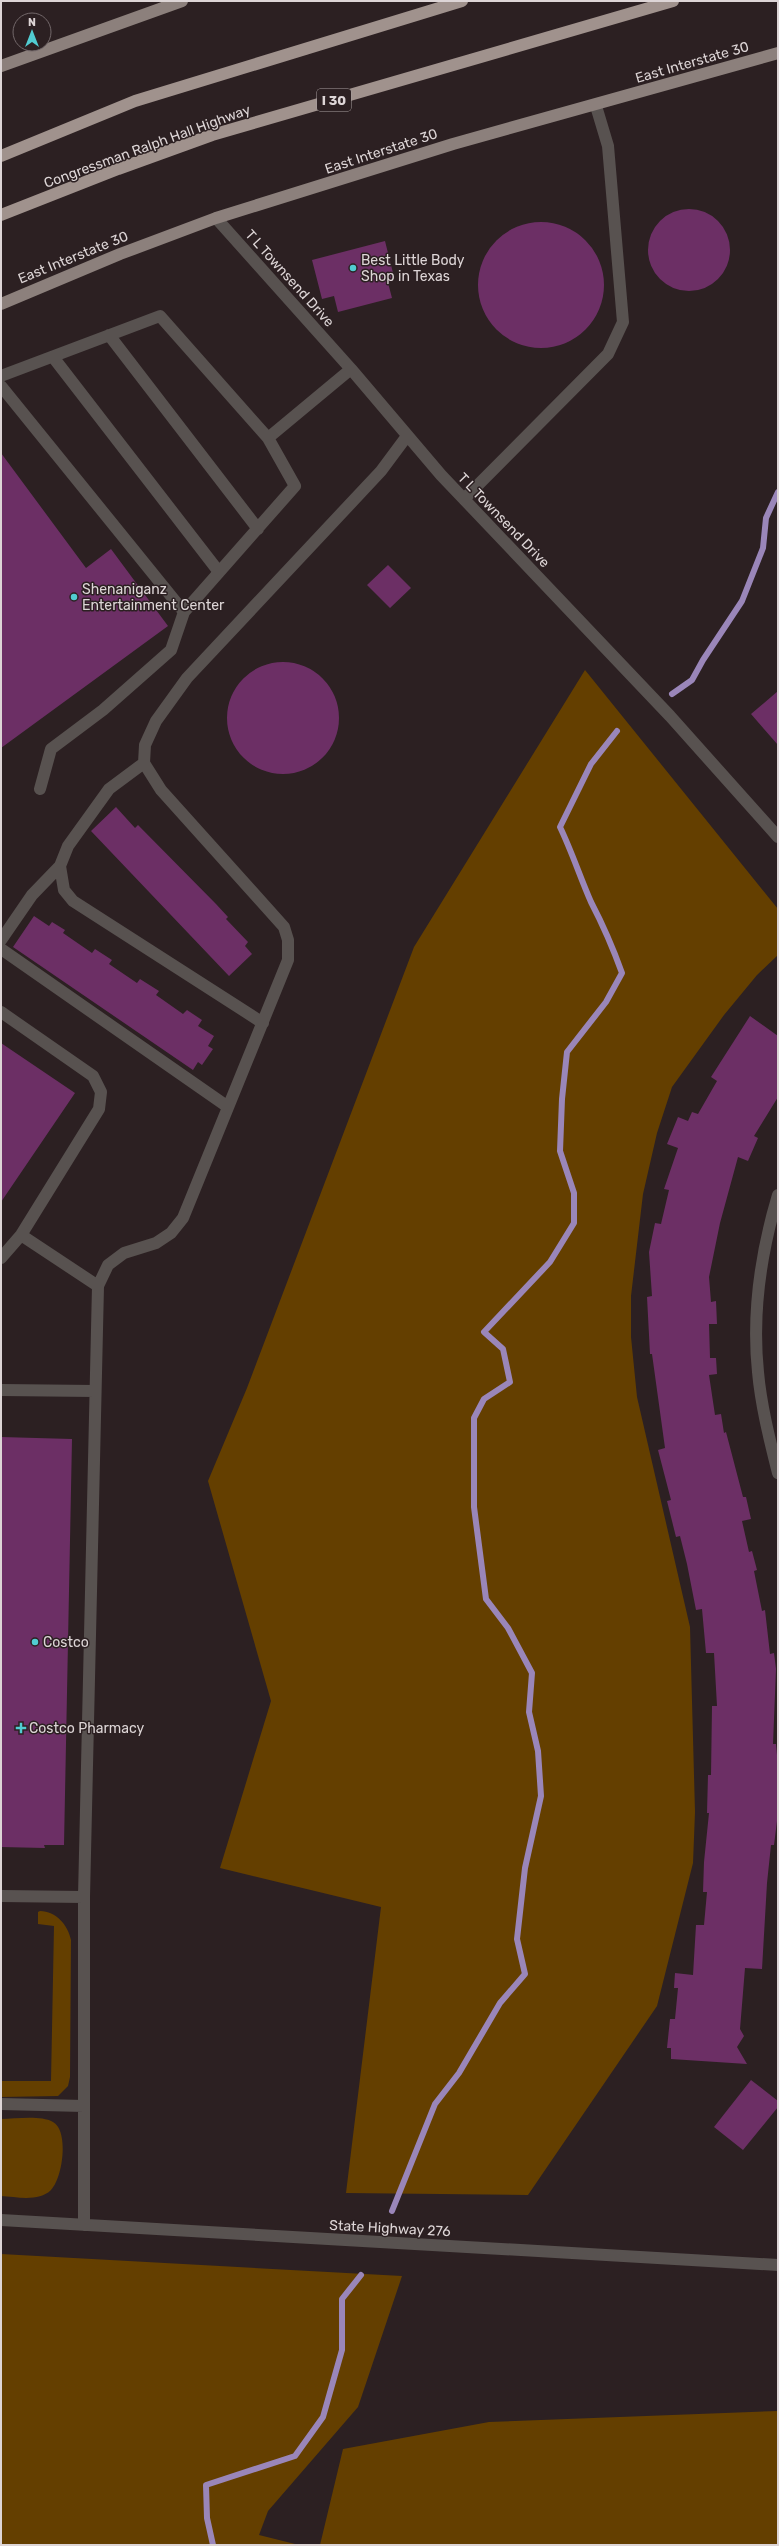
<svg xmlns="http://www.w3.org/2000/svg" width="779" height="2546" font-family="Rubik,sans-serif">
<rect width="100%" height="100%" fill="#2c2022"/>
<path fill="#643f00" d="M585 670 778 909V955L757 975 724 1015 672 1087 657 1133 643 1194 631 1296V1337L637 1397 690 1627 695 1812 693 1863 657 2006 528 2195 346 2193 381 1907 220 1868 271 1701 208 1481 247 1388 414 947Z
M40 1911C56 1911 68 1925 71 1940L70 2077 68 2086 58 2096 1 2097V2081H51L54 1926 38 1924V1912Z
M1 2119C16 2119 40 2115 53 2122 69 2130 63 2178 51 2190 39 2202 17 2197 1 2196Z
M1 2254 402 2276 358 2407 268 2511 259 2535 299 2545H1Z
M778 2411V2545H320L343 2449 489 2422Z"/>
<g fill="none" stroke-linecap="round" stroke-linejoin="round">
<path stroke="#9a86b9" stroke-width="6" d="M672 694 692 680 703 660 742 601 763 548 766 518 778 492
M392 2211 435 2104 459 2073 500 2003 525 1974 517 1939 525 1868 541 1796 538 1751 529 1712 532 1673 508 1628 486 1599 474 1507V1418L484 1399 510 1382 503 1349 484 1332 550 1262 574 1223V1193L560 1151 562 1099 567 1052 606 1002 622 973C613 948 603 925 591 902 580 877 572 852 560 827L591 764 617 731
M213 2545 207 2518 206 2485 295 2456 323 2417 342 2350V2299L361 2275"/>
</g>
<path fill="#6c2f65" d="M648 250a41 41 0 1 1 82 0a41 41 0 1 1-82 0Z
M478 285a63 63 0 1 1 126 0a63 63 0 1 1-126 0Z
M385 241 394 277 387 279 392 298 338 312 334 296 322 299 312 260Z
M1 453 86 568 111 549 168 626 1 748Z
M388 565 411 588 390 608 367 585Z
M227 718a56 56 0 1 1 112 0a56 56 0 1 1-112 0Z
M778 691V745L751 714Z
M116 807 135 828 138 825 216 904 228 917 226 919 248 942 245 946 252 954 229 976 91 831Z
M34 916 49 926 52 922 65 930 63 933 92 953 95 949 112 960 109 964 137 983 140 979 159 991 156 995 183 1014 187 1010 202 1020 198 1026 214 1036 208 1046 213 1049 202 1065 198 1062 193 1070 13 947Z
M750 1016 778 1036V1097L754 1136 758 1138 748 1161 738 1157 720 1223 709 1277 711 1302 716 1301 717 1324H709L710 1358H716L717 1374 709 1375 715 1415 721 1414 724 1433 726 1432 743 1497H746L751 1519 742 1521 749 1552 752 1551 757 1570 754 1571 762 1611 765 1610 770 1654 774 1653 776 1669 773 1744H776L777 1755V1821L774 1845H771L767 1883 762 1969 745 1968 740 2029 744 2036 737 2047 747 2064 671 2059V2048H667L670 2019H675L678 1988H674L675 1973 693 1975 696 1925H704L707 1892H703L704 1862 709 1813H707L708 1775H711L712 1706H717L714 1653H706L702 1609 696 1610 687 1564 680 1536 676 1537 667 1501 671 1500 658 1450 665 1448 652 1354H650L647 1297 652 1296 649 1252 655 1223 661 1224 669 1190 664 1189 678 1148 667 1144 678 1117 688 1121 692 1112 698 1114 717 1081 711 1077Z
M1 1043 75 1093 1 1202Z
M1 1437 72 1439 64 1845H44L45 1848 1 1847Z
M751 2080 778 2101V2107L743 2150 714 2127Z"/>
<g fill="none" stroke-linecap="round" stroke-linejoin="round">
<path stroke="#585250" stroke-width="12" d="M216 218 351 369 441 475 670 716 778 837
M109 335 258 529
M53 357 219 572
M1 376 160 316 268 438
M1 386 184 612 295 486 268 438 351 369
M464 499 608 354 623 322 608 146 596 106
M144 763 109 789 68 846 60 866 64 890 73 901 263 1023
M40 789 51 749 103 710 171 650 184 612
M1 940 32 895 60 866
M1 949 228 1107
M1 1012 93 1076 101 1092 99 1109 21 1235 1 1258
M778 1195C761 1252 752 1314 758 1372 761 1406 770 1441 778 1473
M21 1235 98 1286
M1 1390 95 1391
M1 1896 84 1897
M1 2104 84 2106
M1 2220 778 2265
M84 2225V1897L98 1286 108 1265 124 1253 156 1243 171 1233 183 1218 288 960V940L284 927 161 790 144 763 145 745 156 721 187 678 381 471 407 436"/>
<path stroke="#8c807c" stroke-width="12" d="M1 66 182 1
M1 304 120 254 216 218 453 144 778 53"/>
<path stroke="#a0928d" stroke-width="12" d="M1 156 135 101 462 1
M1 215 118 169 212 135 673 1"/>
</g>
<g fill="#51ccd1" stroke="#2c2022" stroke-width="1.5">
<circle cx="353" cy="268" r="4"/>
<circle cx="74" cy="597" r="4"/>
<circle cx="35" cy="1642" r="4"/>
<path d="M19 1722h4v4h4v4h-4v4h-4v-4h-4v-4h4z"/>
</g>
<g text-anchor="middle" stroke-width="3" stroke-linejoin="round" paint-order="stroke">
<rect fill="#2c2022" stroke="#a89fa0" stroke-width="1" x="317" y="89" width="34" height="22" rx="3"/>
<g font-size="13" font-weight="bold" fill="#ddd5d6">
<text x="334" y="105">I 30</text>
</g>
<g font-size="14" fill="#ddd5d6" stroke="#2c2022">
<text transform="translate(692 62) rotate(-16)" y="5">East Interstate 30</text>
<text transform="translate(147 146) rotate(-20)" y="5">Congressman Ralph Hall Highway</text>
<text transform="translate(381 151) rotate(-18)" y="5">East Interstate 30</text>
<text transform="translate(73 257) rotate(-22)" y="5">East Interstate 30</text>
<text transform="translate(290 278) rotate(48)" y="5">T L Townsend Drive</text>
<text transform="translate(504 520) rotate(46)" y="5">T L Townsend Drive</text>
<text transform="translate(390 2228) rotate(3)" y="5">State Highway 276</text>
</g>
<g font-size="14" fill="#ddd5d6" stroke="#2c2022" text-anchor="start">
<text x="361" y="265">Best Little Body<tspan x="361" dy="16">Shop in Texas</tspan></text>
<text x="82" y="594">Shenaniganz<tspan x="82" dy="16">Entertainment Center</tspan></text>
<text x="43" y="1647">Costco</text>
<text x="29" y="1733">Costco Pharmacy</text>
</g>
</g>
<rect width="779" height="2546" fill="none" stroke="#ddd5d6" stroke-width="4"/>
<g transform="translate(32 32)"><circle r="19" fill="#2c2022" stroke="#73686a"/>
<path d="M0-3L7 15L0 10L-7 15Z" fill="#51ccd1"/>
<text y="-6" font-size="11" font-weight="bold" text-anchor="middle" fill="#ddd5d6">N</text>
</g>
</svg>
